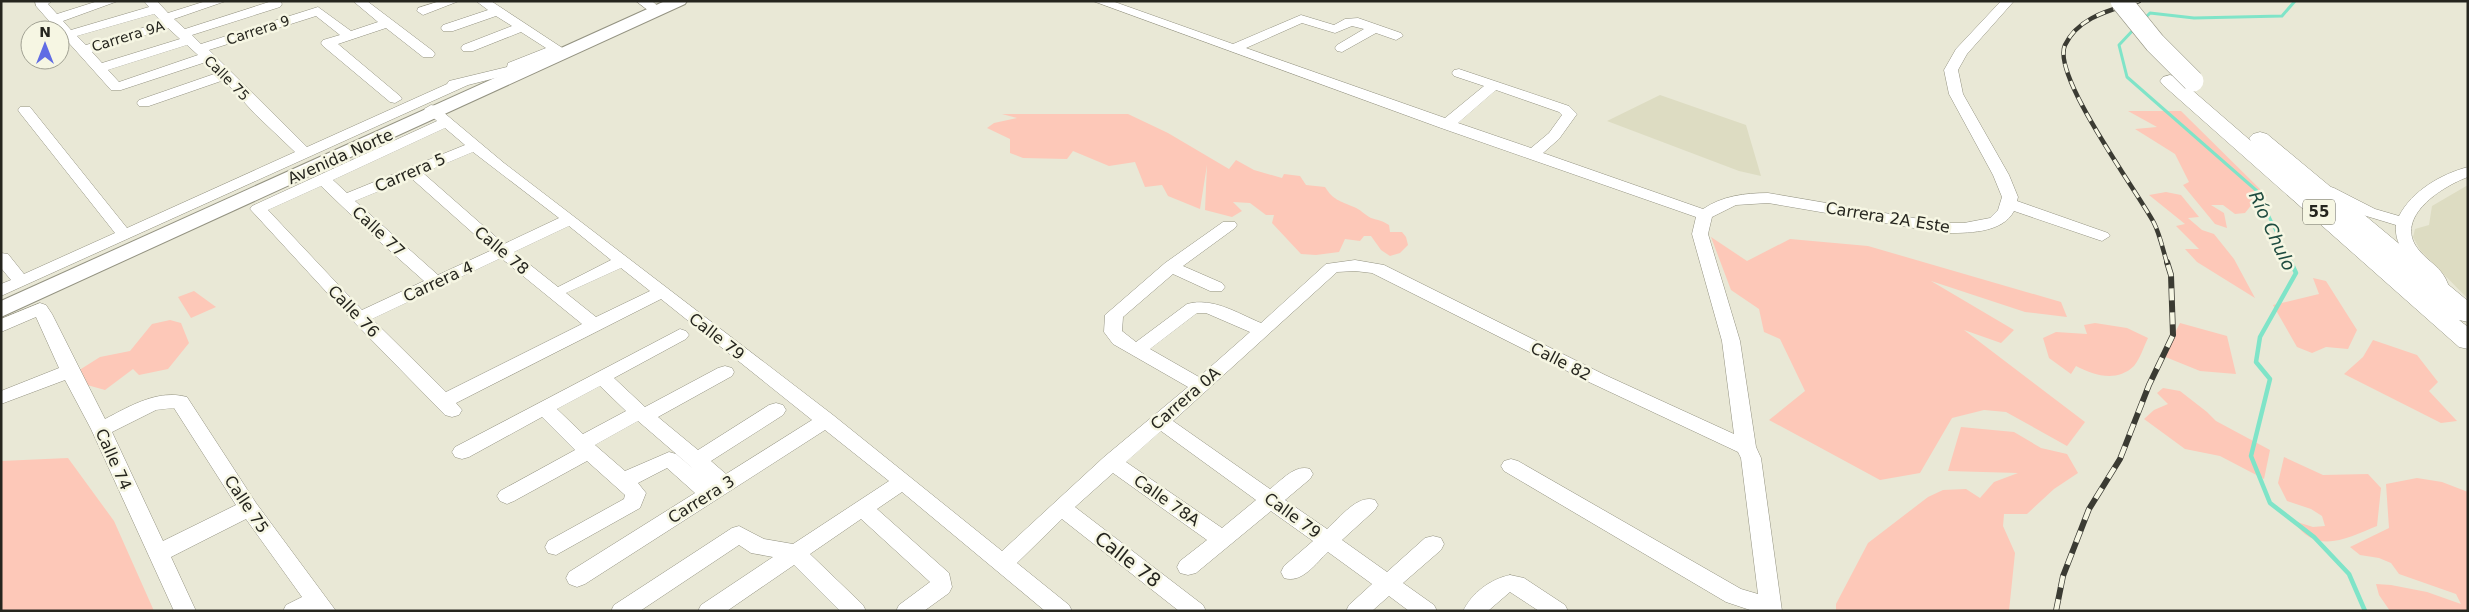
<svg xmlns="http://www.w3.org/2000/svg" width="2469" height="612" font-family="'DejaVu Sans',sans-serif">
<rect width="100%" height="100%" fill="#e9e8d6"/>
<path fill="#dddcc2" d="M1660 95 1746 125 1761 176 1739 171 1607 121Z
M2468 185V299L2420 250 2413 237 2415 229 2429 225 2432 206Z"/>
<path fill="#fdc8b8" d="M2128 111H2181L2267 196 2253 203 2245 213 2235 214 2223 205H2211L2224 213 2227 228 2215 224 2183 185 2189 182 2175 154 2135 129 2157 127Z
M1002 114H1128L1168 133 1229 169 1236 160 1254 170 1282 178 1284 174 1300 176 1306 185 1325 187C1333 200 1340 201 1354 207 1360 209 1365 215 1371 218 1378 220 1383 221 1389 225L1390 232H1402L1406 237 1408 245 1400 253 1390 256 1381 250 1371 236H1364L1360 241 1345 239 1339 252 1316 255 1301 254 1272 223 1274 215H1266L1250 203 1233 202 1242 211 1232 217 1205 210 1207 165 1200 209 1168 196 1162 185 1145 187 1135 162 1109 166 1073 151 1067 159 1023 158 1010 153V139L987 128 994 123 1017 118Z
M2166 192 2181 195 2199 217 2188 218 2202 230 2214 234 2234 259 2255 298 2197 262 2185 249H2199L2176 226 2185 224 2149 195Z
M1711 237 1747 261 1790 239 1868 246 2061 302 2067 317 2025 312 1931 281 2014 330 2001 343 1964 330 2085 422 2067 446 2006 412 1984 410 1952 418 1920 473 1880 480 1769 420 1805 391 1780 339 1764 332 1759 309 1731 290Z
M2313 278 2326 281 2357 330 2348 349 2326 347 2312 353 2297 347 2273 305 2319 294Z
M194 291 216 307 191 318 178 297Z
M170 320 181 323 189 343 168 369 139 375 133 369 105 390 80 383 73 374 100 357 130 351 152 324Z
M2095 323 2127 328 2148 338C2144 346 2140 359 2134 366 2116 383 2094 375 2076 366L2071 374 2049 358 2043 338 2056 332 2087 334 2084 325Z
M2180 323 2227 336 2236 374 2200 371 2163 356Z
M2373 340 2417 355 2438 382 2429 391 2457 421 2441 423 2344 374 2363 357Z
M2163 388 2180 391 2207 412 2216 421 2270 450 2264 479 2220 456 2185 449 2144 419 2154 410 2168 404 2157 393Z
M1961 427 2014 432 2041 448 2067 454 2078 473 2054 489 2027 514H2004L2003 526 2015 553 2009 611H1836V604L1868 543 1928 497 1943 490 1966 489 1980 498 1994 482 2018 473 1948 471Z
M2284 457 2323 475 2368 474 2381 488 2377 526C2348 538 2315 556 2294 521L2313 527 2325 526 2322 516 2311 509 2287 501 2278 483Z
M68 458 114 521 154 611H1V461Z
M2417 478 2442 482 2468 492V611H2390L2379 595 2376 584 2391 585 2427 592 2461 604 2456 594 2399 574 2391 563 2379 558 2360 555 2350 547 2389 528 2386 484Z"/>
<g fill="none" stroke-linecap="round" stroke-linejoin="round">
<path stroke="#7fe4c8" stroke-width="3" d="M2143 20 2150 13 2194 18 2282 16 2295 1
M2135 28 2119 45 2127 77 2257 191 2291 263"/>
<path stroke="#7fe4c8" stroke-width="4.5" d="M2291 262 2296 273 2260 337 2256 362 2270 379 2251 456 2270 503 2314 537 2349 574 2365 611"/>
<defs>
<path id="minor" d="M35 1H52L48 4 57 14 98 1H118L63 21 71 30 149 7 144 1H157L168 13 206 1H226L174 19 185 29 272 1H280L282 4 280 7 192 35 201 44 318 7 351 31 378 22 353 1H367L433 51 435 54 433 57H423L386 28 338 44 400 96 402 99 395 103 390 102 323 46 321 43 323 40 340 35 316 16 209 50 307 147 447 84 449 81 507 67 508 63 546 48 521 32 473 51H463L461 48 463 45 512 26 496 16 453 31H443L441 28 443 25 488 10 476 1H491L567 51 565 54H556L531 64 533 66 531 69 468 85 1 296V284L11 280 1 268V253L8 254 24 274 115 233 20 113 18 110 20 107H30L127 228 295 152 255 114 224 80 149 106H139L137 103 139 100 217 73 206 62 121 90H111L60 33V30H57L36 6ZM154 14 162 22 86 45 77 36ZM168 28 180 39 102 63 92 52ZM187 45 198 55 119 82 108 70Z
M440 1H459L423 15 417 11 418 8Z
M636 1H652L660 8 659 11H649Z
M1093 1H1112L1233 44 1301 15 1334 25 1345 19 1358 18 1401 33 1403 36 1396 40 1376 33 1342 52 1337 51 1335 48 1337 45 1364 29 1352 26 1335 33 1302 23 1246 48 1445 118 1484 86 1454 76 1452 73 1454 70 1459 69 1569 106 1577 114 1559 139 1543 153 1703 209C1722 196 1745 193 1768 193L1943 223H1964L1990 218 1998 210 2002 197 1993 175 1949 94 1944 70 1956 49 2001 1H2014L1967 54 1958 70 1963 94 2009 175 2018 197 2017 201 2108 233 2110 236 2102 241 2096 239 2014 211C2002 234 1966 233 1943 233L1768 203 1736 205 1712 217 1708 234 1740 341 1756 447 1761 458 1782 611H1753L1726 602 1504 471 1501 466 1504 461 1511 459 1518 461 1741 589 1758 594 1741 458 1738 452 1591 383 1372 273 1355 271 1337 272 1173 421 1270 489C1282 480 1295 464 1310 469L1313 474 1310 479 1285 500 1327 529C1340 518 1357 494 1375 500L1378 505 1375 510 1342 540 1387 572 1425 538 1433 536 1441 538 1444 544 1441 550 1403 583 1434 605 1437 611H1409L1389 596 1372 611H1346L1349 605 1372 584 1328 552C1316 563 1302 584 1284 578L1281 572 1284 566 1313 541 1271 511 1196 573 1188 575 1180 573 1177 567 1180 561 1207 540 1113 473 1075 507 1203 605 1206 611H1179L1062 519 1017 563 1069 605 1072 611H1045L902 492 877 509 949 573 952 587 949 593 924 611H896L899 605 930 582 861 519 810 554 863 605 866 611H840L794 565 727 611H698L701 605 773 557 751 553 739 545 640 611H611L614 605 732 528 739 526 764 539 793 544 889 481 825 430 585 584 577 587 569 584 566 578 569 572 695 493 667 468 638 483 646 493 640 508 556 555 548 553 545 547 548 541 624 499 625 495 587 461 514 501 507 504 500 501 497 496 500 491 575 450 542 417 469 457 462 459 455 457 452 452 455 447 680 329 686 331 689 335 686 339 614 378 645 407 718 368 725 366 732 368 734 372 732 376 658 417 698 450 769 405 776 403 783 405 786 410 783 415 711 461 726 474 812 420 661 299 456 403 462 410 459 415 452 417 445 415 354 322 250 209 252 206 437 121 424 109 431 105 436 106 504 163 833 415 1002 551 1104 457 1188 387 1113 344 1104 332 1105 315 1165 263 1223 222H1235L1237 225 1235 228 1183 266 1222 283 1225 287 1222 291H1210L1173 274 1123 317 1122 331 1136 342 1187 304C1213 297 1237 313 1261 323L1326 264 1355 260 1384 265 1605 375 1734 434 1722 341 1692 234 1696 217 1441 128ZM1496 90 1559 112 1562 115 1549 133 1531 148 1458 123ZM445 128 465 145 347 193 333 180ZM473 152 559 218 504 244 423 173ZM411 178 492 250 438 275 355 201ZM321 186 371 234 424 281 362 310 268 210ZM569 226 611 260 558 287 514 252ZM501 258 582 324 446 392 372 319ZM621 268 650 291 596 317 566 293ZM1197 313H1206L1250 332 1199 377 1150 349ZM600 386 626 411 583 434 557 409ZM638 421 696 471 676 454 669 452 625 471 595 445ZM1161 431 1256 500 1222 528 1126 462Z
M2468 167V177C2443 186 2393 217 2418 249 2428 262 2442 267 2448 284L2445 288H2433C2430 283 2429 278 2425 274 2411 259 2394 249 2396 225L2363 215 2322 194 2320 191 2328 186 2334 188 2375 209 2399 216C2412 191 2441 174 2468 167Z
M40 303 46 305 52 314 105 419C130 406 158 389 187 397L256 503 336 611H283L286 605 302 597 246 519 171 557 196 611H174L91 429 65 380 1 404V391L59 368 36 317 1 332V319ZM174 408 236 505 163 541 112 432 156 410Z
M1510 575 1524 578 1565 605 1568 611H1539L1510 592 1488 611H1463C1472 593 1490 579 1510 575Z"/>
<path id="major" d="M665 1H687L685 4 1 317V301Z"/>
<path id="highway" d="M2170 75 2177 77 2251 141 2249 138 2253 134 2260 132 2267 134 2468 301V322L2459 320 2468 327V349L2459 347 2163 85 2160 81 2163 77Z"/>
</defs>
<use href="#minor" stroke="#939281" stroke-width="1"/>
<use href="#major" stroke="#939281" stroke-width="2"/>
<use href="#highway" stroke="#939281" stroke-width="1"/>
<use href="#minor" fill="#fff" fill-rule="evenodd"/>
<use href="#major" fill="#fff" fill-rule="evenodd"/>
<use href="#highway" fill="#fff" fill-rule="evenodd"/>
<defs>
<path id="rail-far1" d="M2139 1C2112 10 2079 16 2065 45 2051 75 2137 191 2154 223 2160 235 2163 250 2167 263"/>
<path id="rail" d="M2056 611 2063 576 2089 509 2120 459 2149 385 2173 335 2171 275 2167 262"/>
</defs>
<use href="#rail-far1" stroke="#3b3b33" stroke-width="4.5"/>
<use href="#rail" stroke="#3b3b33" stroke-width="6"/>
<use href="#rail-far1" stroke="#f6f6e3" stroke-width="3" stroke-dasharray="9" stroke-linecap="butt"/>
<use href="#rail" stroke="#f6f6e3" stroke-width="4.5" stroke-dasharray="12" stroke-linecap="butt"/>
<defs>
<path id="highway-bridge" d="M2121 1 2155 43 2193 81"/>
</defs>
<use href="#highway-bridge" stroke="#939281" stroke-width="22" stroke-linecap="butt"/>
<use href="#highway-bridge" stroke="#fff" stroke-width="21"/>
</g>
<g text-anchor="middle" stroke-width="5" stroke-linejoin="round" paint-order="stroke">
<g font-size="14" fill="#25251e" stroke="#f6f6e3">
<text transform="translate(258 30) rotate(-18)" y="5">Carrera 9</text>
<text transform="translate(128 36) rotate(-17)" y="5">Carrera 9A</text>
<text transform="translate(227 78) rotate(45)" y="5">Calle 75</text>
</g>
<rect fill="#f6f6e3" stroke="#646459" stroke-width="1" x="2303" y="199.5" width="32" height="25" rx="4"/>
<g font-size="15" font-weight="bold" fill="#25251e">
<text x="2319" y="217">55</text>
</g>
<g font-size="16" fill="#25251e" stroke="#f6f6e3">
<text transform="translate(340 156) rotate(-24)" y="6">Avenida Norte</text>
<text transform="translate(410 172) rotate(-23)" y="6">Carrera 5</text>
<text transform="translate(1888 217) rotate(9)" y="6">Carrera 2A Este</text>
<text transform="translate(379 231) rotate(43)" y="6">Calle 77</text>
<text transform="translate(502 250) rotate(40)" y="6">Calle 78</text>
<text transform="translate(438 281) rotate(-25)" y="6">Carrera 4</text>
<text transform="translate(354 311) rotate(46)" y="6">Calle 76</text>
<text transform="translate(717 336) rotate(38)" y="6">Calle 79</text>
<text transform="translate(1561 361) rotate(27)" y="6">Calle 82</text>
<text transform="translate(1185 398) rotate(-41)" y="6">Carrera 0A</text>
<text transform="translate(114 459) rotate(66)" y="6">Calle 74</text>
<text transform="translate(701 499) rotate(-32)" y="6">Carrera 3</text>
<text transform="translate(1167 500) rotate(35)" y="6">Calle 78A</text>
<text transform="translate(247 504) rotate(56)" y="6">Calle 75</text>
<text transform="translate(1293 515) rotate(36)" y="6">Calle 79</text>
</g>
<g font-size="18" font-style="italic" fill="#1e4b3f" stroke="#f6f6e3">
<text transform="translate(2272 231) rotate(65)" y="6">Río Chulo</text>
</g>
<g font-size="19" fill="#25251e" stroke="#f6f6e3">
<text transform="translate(1128 559) rotate(38)" y="7">Calle 78</text>
</g>
</g>
<rect width="2469" height="612" fill="none" stroke="#25251e" stroke-width="5"/>
<g transform="translate(45 45)"><circle r="24" fill="#f6f6e3" stroke="#a2a294"/>
<path d="M0-4L9 19L0 12L-9 19Z" fill="#606ce4"/>
<text y="-8" font-size="14" font-weight="bold" text-anchor="middle" fill="#25251e">N</text>
</g>
</svg>
